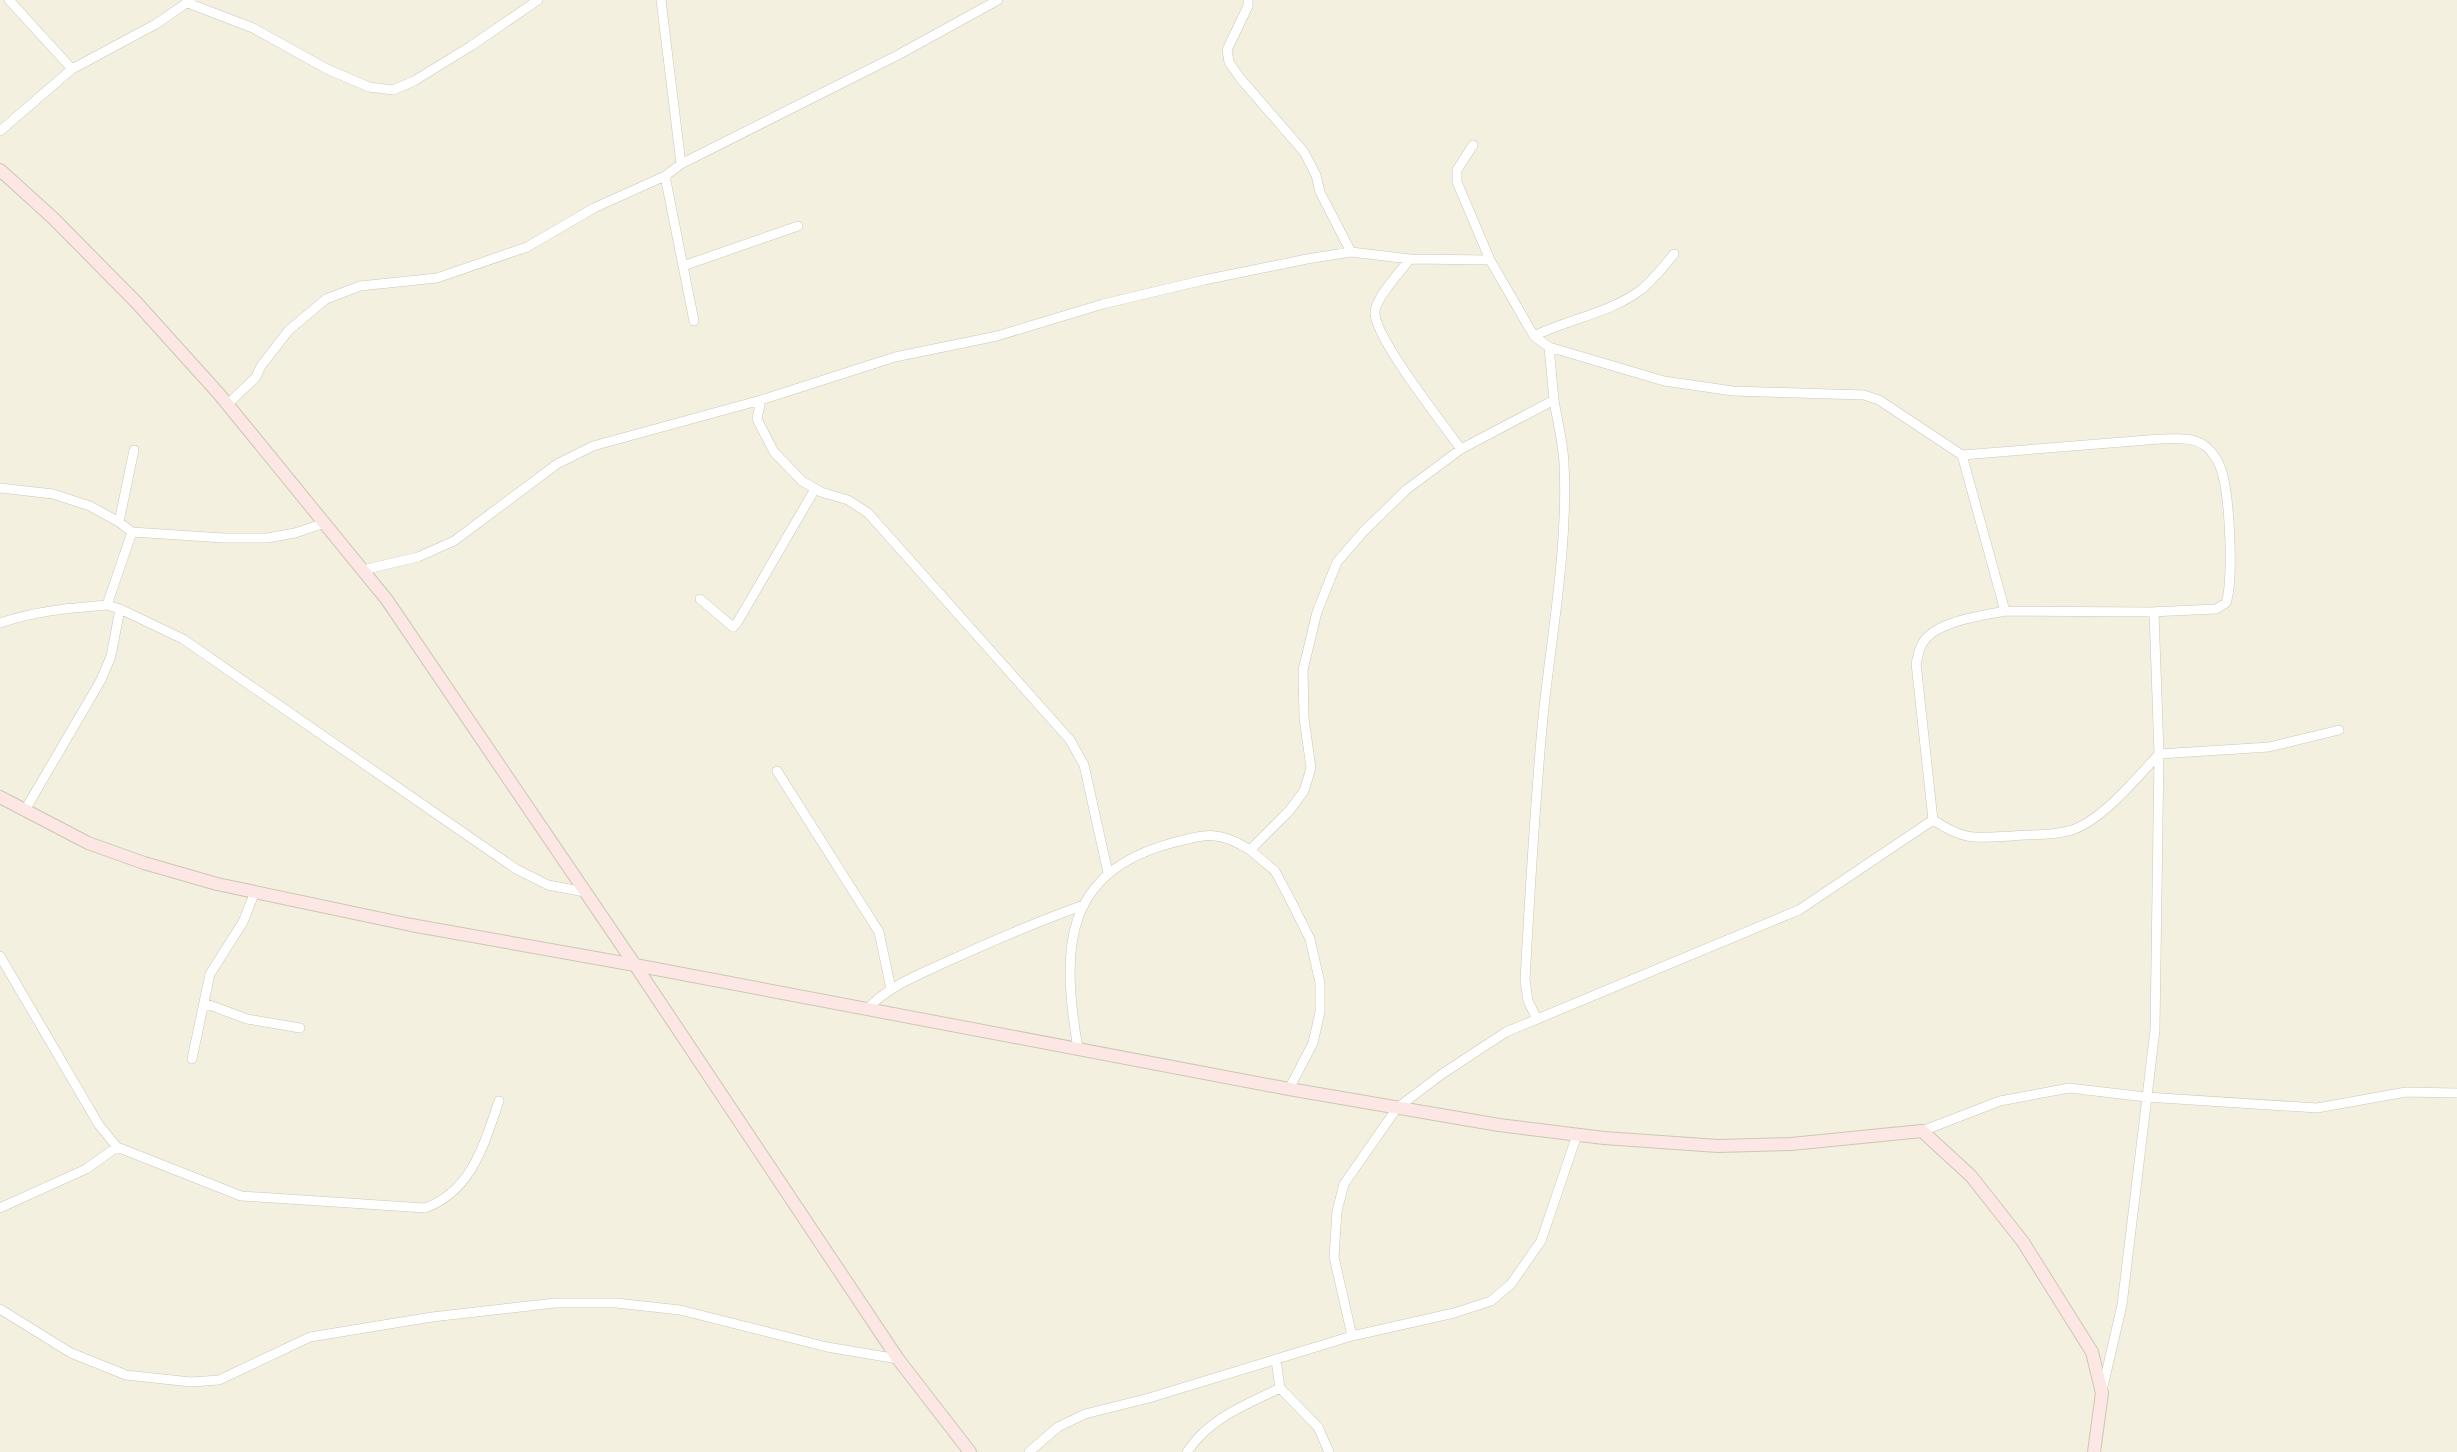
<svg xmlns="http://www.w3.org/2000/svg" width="2457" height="1452" font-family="Arial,sans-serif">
<rect width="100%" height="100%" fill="#f4f0df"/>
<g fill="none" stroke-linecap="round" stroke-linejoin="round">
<defs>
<path id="street" d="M9 0 72 69
M661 0 681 164
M1248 0V6L1227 50 1229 62 1240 78 1304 152 1316 175 1320 192 1351 252
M188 3 253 28 327 69 369 87 393 90 414 81 471 46 538 0
M0 131 72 69 156 24 191 0
M1473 145 1457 170V182L1490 260 1534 336 1549 347 1664 381 1733 391 1864 395 1879 400 1962 455 2005 611C1982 616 1934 621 1922 644 1919 649 1918 657 1916 663L1933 820C1965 841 1975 838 2012 836 2030 834 2050 836 2068 831 2099 824 2137 778 2159 754L2154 612 2005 611
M665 176 694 321
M1410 259C1401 271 1374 299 1375 313 1375 338 1443 424 1461 449L1554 400 1549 347
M683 266 798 226
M1534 336C1568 319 1611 313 1642 289 1654 279 1664 266 1674 254
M761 400 757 419 774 452 802 481 821 492 848 500 868 513 1070 740 1084 765 1108 873
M228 404 256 377 261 366 289 330 326 299 360 286 437 278 527 247 594 208 665 176 681 164 898 55 998 0
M1962 455 2160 439C2175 439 2192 436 2205 446 2210 449 2217 459 2219 464 2230 487 2234 580 2226 603L2216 609 2150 612
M0 488 53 494 90 506 119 522 132 532 224 538H267L295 533 325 523
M119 522 134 450
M363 570 418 557 454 541 557 464 593 446 761 400 895 357 997 336 1103 304 1204 280 1307 259 1351 252 1410 259 1490 260
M700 599 733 627 737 623 815 489
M120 609 183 639 516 869 548 885 585 892
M0 623C35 611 70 608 107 605L132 532
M777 771 879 932 891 989
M25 810 101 680 111 656 120 609 107 605
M0 956 99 1125 117 1147 241 1196 425 1208C472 1191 484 1144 499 1101
M204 1003 247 1019 300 1028
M867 1009C889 986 918 975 946 962 992 941 1036 922 1084 905
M1537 1019 1528 1001 1525 980C1530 889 1535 798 1544 707 1553 626 1568 545 1564 463 1563 442 1557 420 1554 400
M1078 1049C1062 953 1060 873 1172 843 1206 834 1219 830 1250 850
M192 1059 210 974 243 922 255 892
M1289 1089 1313 1043 1320 1012V983L1310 939 1291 901 1275 871 1250 850 1289 811 1304 791 1311 768 1304 718 1303 670 1317 612 1337 562 1364 531 1406 490 1461 449
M1922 1131 2000 1101 2069 1088 2146 1097 2317 1108 2406 1092 2457 1093
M0 1208 86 1169 117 1147
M0 1309 71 1353 126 1375 191 1382 219 1380 310 1337 432 1317 555 1303H616L680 1310 827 1347 898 1359
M1352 1336 1334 1257 1337 1211 1344 1184 1397 1108 1442 1074 1506 1032 1799 910 1933 820
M1276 1360 1280 1388 1318 1427 1329 1452
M2102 1391 2122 1305 2155 1030 2159 754 2269 747 2339 730
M1029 1452 1058 1427 1085 1414 1149 1398 1352 1336 1454 1313 1491 1301 1511 1284 1541 1241 1577 1135
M1187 1452C1209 1418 1246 1405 1280 1388"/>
<path id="secondary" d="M0 170 53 218 136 302 219 394 387 600 635 965 898 1359 970 1452
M0 797 88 843 144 863 217 884 411 925 635 965 1289 1089 1499 1125 1604 1138 1718 1146 1791 1144 1922 1131 1971 1176 2023 1242 2092 1352 2102 1393 2094 1452"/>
</defs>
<use href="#street" stroke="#ccc7b7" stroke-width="10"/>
<use href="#secondary" stroke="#ccc7b7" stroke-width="14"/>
<use href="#street" stroke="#fff" stroke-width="9"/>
<use href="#secondary" stroke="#fce7e4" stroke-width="12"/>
</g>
</svg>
